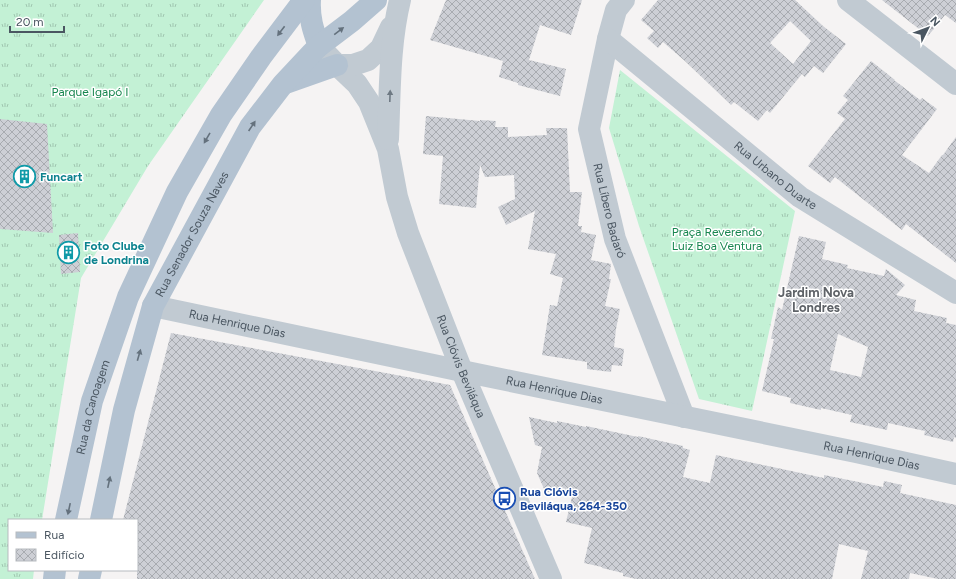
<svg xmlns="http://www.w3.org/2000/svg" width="956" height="579" font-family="Figtree,sans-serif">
<defs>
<pattern id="grass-tufts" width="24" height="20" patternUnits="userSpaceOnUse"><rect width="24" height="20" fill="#c3f1d5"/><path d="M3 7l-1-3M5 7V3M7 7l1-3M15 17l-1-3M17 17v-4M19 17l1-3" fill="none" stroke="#a0c6b0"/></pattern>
<pattern id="building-cross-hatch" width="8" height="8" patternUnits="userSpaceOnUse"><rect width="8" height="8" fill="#cdcfd5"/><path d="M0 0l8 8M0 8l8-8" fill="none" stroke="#a8abb0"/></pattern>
</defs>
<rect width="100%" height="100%" fill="#f5f3f3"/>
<path fill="url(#grass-tufts)" d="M0 0H264L148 166 81 278 42 520H9V570H34L33 579H0Z
M620 70 795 211 752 411 699 399 639 226 609 128Z"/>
<path fill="url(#building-cross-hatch)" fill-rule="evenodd" d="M446 0H582L571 35 540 25 529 60 566 69 560 96 518 85V83L499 77 503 61 430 40Z
M658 0H795L823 26 846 44 823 73 814 66 805 77 802 74 770 113 767 110 758 121 734 102 731 105 685 61 663 42 658 48 647 38 654 31 641 20ZM790 21 811 41 793 64 770 43Z
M882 0H956V23L945 15 928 36Z
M871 61 895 80H894L920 100 922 98 937 109 902 155 929 173 942 155H943L956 137V263L906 224 902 230 835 177 830 183 808 166 845 119 837 113 848 100 843 96Z
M426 116 480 121V120L496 121 495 127H508V137L547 135 546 128H567L570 192H582L578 226H582L581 232 596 235 591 260 611 264 609 279H611L605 306 620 309 616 329 614 347 624 349 622 366 612 365 611 372 587 369V362L542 355 550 305 557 306 563 278 550 274 556 254 528 249 535 211 506 225 498 207 515 199 514 175 485 177 480 165 476 208 439 204 443 156 423 154Z
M0 119 47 124 53 233 0 229Z
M78 233 80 272 61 274 59 235Z
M799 236 826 242 822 259 848 265 847 268 884 276 886 269 905 285 896 295 916 300 914 311 947 318 946 323 956 325V438L954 437 953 442 924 435 925 431 888 423 887 430 850 422 852 415 821 408V410L790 403 791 398 762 391 774 339H771L778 307 782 310ZM838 334 868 347 861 377 830 370Z
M171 333 450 385 535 579H137V520H123Z
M529 417 557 423V421L586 427V426L638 437V436L683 446V448L690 450 683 477 710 483 716 455 824 478V475L883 487 884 481 902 485 900 493 956 505V579H938L910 573 909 579H861L868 551 839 544 832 579H636L623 576V573L602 568V567L584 563 592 528 566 522 572 497 545 491 537 473 542 447 535 445Z"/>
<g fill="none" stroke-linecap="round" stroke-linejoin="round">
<g stroke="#c1cad2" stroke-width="22">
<path id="s1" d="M624 0 616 10 608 39 589 129 615 239 684 417"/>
<path d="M848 0 956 84"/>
<path id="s2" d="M608 39 800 197 956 293"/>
<path id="s3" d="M319 46 337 65 357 84 369 102 388 149 397 197 408 233 462 371 551 579"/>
<path d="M337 65H353L368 60 381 48 391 27"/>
<path d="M388 139C390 93 389 45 400 0"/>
<path id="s4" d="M153 306 462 371 856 452 956 474"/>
</g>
<g stroke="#b3c2d1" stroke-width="22">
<path d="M310 0C309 18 313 30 319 46"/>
<path d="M286 83 337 65"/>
<path id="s5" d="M66 520 92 401 128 297 177 192 221 115 261 57 304 0"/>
<path id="s6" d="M101 520 124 410 153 306 250 127 283 84 312 53 319 46 352 21 376 0"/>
<path d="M54 579 55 570"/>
<path d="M89 579 91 570"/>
</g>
</g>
<defs><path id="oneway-solid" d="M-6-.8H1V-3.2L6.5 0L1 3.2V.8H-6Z"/></defs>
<g fill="#64717d">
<use href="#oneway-solid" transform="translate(281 31) rotate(127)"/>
<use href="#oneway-solid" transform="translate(339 31) rotate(-37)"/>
<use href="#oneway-solid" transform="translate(252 126) rotate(-56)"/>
<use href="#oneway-solid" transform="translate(207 138) rotate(120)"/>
<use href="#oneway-solid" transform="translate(139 355) rotate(-74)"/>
<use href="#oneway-solid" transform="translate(109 482) rotate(-78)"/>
<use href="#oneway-solid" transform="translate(69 509) rotate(102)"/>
</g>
<use fill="#6e7983" href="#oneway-solid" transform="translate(390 96) rotate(-88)"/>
<defs>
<symbol id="building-ring" viewBox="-11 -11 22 22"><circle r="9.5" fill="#fff" stroke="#0f9aa8" stroke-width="1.5"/><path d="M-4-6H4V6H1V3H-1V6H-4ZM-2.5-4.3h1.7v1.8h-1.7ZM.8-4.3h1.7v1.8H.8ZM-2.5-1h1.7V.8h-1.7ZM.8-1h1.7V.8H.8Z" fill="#0f9aa8"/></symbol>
<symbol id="bus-ring" viewBox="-11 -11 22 22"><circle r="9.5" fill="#fff" stroke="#1a4fb4" stroke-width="1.5"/><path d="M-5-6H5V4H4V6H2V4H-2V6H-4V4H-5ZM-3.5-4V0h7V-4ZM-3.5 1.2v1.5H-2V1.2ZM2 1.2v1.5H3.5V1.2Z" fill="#1a4fb4"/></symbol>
</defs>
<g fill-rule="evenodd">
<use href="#building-ring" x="12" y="164" width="25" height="25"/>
<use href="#building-ring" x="56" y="240" width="25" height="25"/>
<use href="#bus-ring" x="492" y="486" width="25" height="25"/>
</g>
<g text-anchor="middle" stroke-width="3" stroke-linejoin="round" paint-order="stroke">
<g font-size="12" fill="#17864f" stroke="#fff">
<text x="90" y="96">Parque Igapó I</text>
<text x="717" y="236">Praça Reverendo<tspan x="717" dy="14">Luiz Boa Ventura</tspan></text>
</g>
<g font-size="12" fill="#4a5661" stroke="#fff">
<text dy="4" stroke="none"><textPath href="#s2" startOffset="216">Rua Urbano Duarte</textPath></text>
<text dy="4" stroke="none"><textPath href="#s1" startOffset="219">Rua Líbero Badaró</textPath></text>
<text dy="4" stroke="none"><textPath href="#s6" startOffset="302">Rua Senador Souza Naves</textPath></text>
<text dy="4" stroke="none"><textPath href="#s4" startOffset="86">Rua Henrique Dias</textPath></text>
<text dy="4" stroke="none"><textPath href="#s3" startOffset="356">Rua Clóvis Beviláqua</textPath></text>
<text dy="4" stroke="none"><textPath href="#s4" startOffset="410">Rua Henrique Dias</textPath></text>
<text dy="4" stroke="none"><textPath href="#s5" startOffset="116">Rua da Canoagem</textPath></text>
<text dy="4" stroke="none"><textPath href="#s4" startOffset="734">Rua Henrique Dias</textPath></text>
</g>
<g font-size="12" font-weight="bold" fill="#0d838f" stroke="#fff" text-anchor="start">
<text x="40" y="181">Funcart</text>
<text x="84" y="250">Foto Clube<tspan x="84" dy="14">de Londrina</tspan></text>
</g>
<g font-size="12" font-weight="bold" fill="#164399" stroke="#fff" text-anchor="start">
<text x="520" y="496">Rua Clóvis<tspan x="520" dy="14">Beviláqua, 264-350</tspan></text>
</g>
<g font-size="13" font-weight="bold" fill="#5f6368" stroke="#fff">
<text x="816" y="297">Jardim Nova<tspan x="816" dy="15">Londres</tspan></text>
</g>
</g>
<rect x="8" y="519" width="130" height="52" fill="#ffffff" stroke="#b7bbc0"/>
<rect x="16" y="532" width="20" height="6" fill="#b3c2d1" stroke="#b7bbc0"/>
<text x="44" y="539" font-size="12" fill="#4a5661">Rua</text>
<rect x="16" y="549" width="20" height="12" fill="url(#building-cross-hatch)" stroke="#b7bbc0"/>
<text x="44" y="559" font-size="12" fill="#4a5661">Edifício</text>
<g transform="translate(928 28) rotate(48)" stroke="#ffffff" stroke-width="3" paint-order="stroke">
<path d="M0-3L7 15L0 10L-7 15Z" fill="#4a5661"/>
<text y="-6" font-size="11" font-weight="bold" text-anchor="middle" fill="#4a5661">N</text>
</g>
<path d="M10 26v6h54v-6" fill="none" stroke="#4a5661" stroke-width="2"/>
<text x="16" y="26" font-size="12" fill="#4a5661" stroke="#ffffff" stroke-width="3" paint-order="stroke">20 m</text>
</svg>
